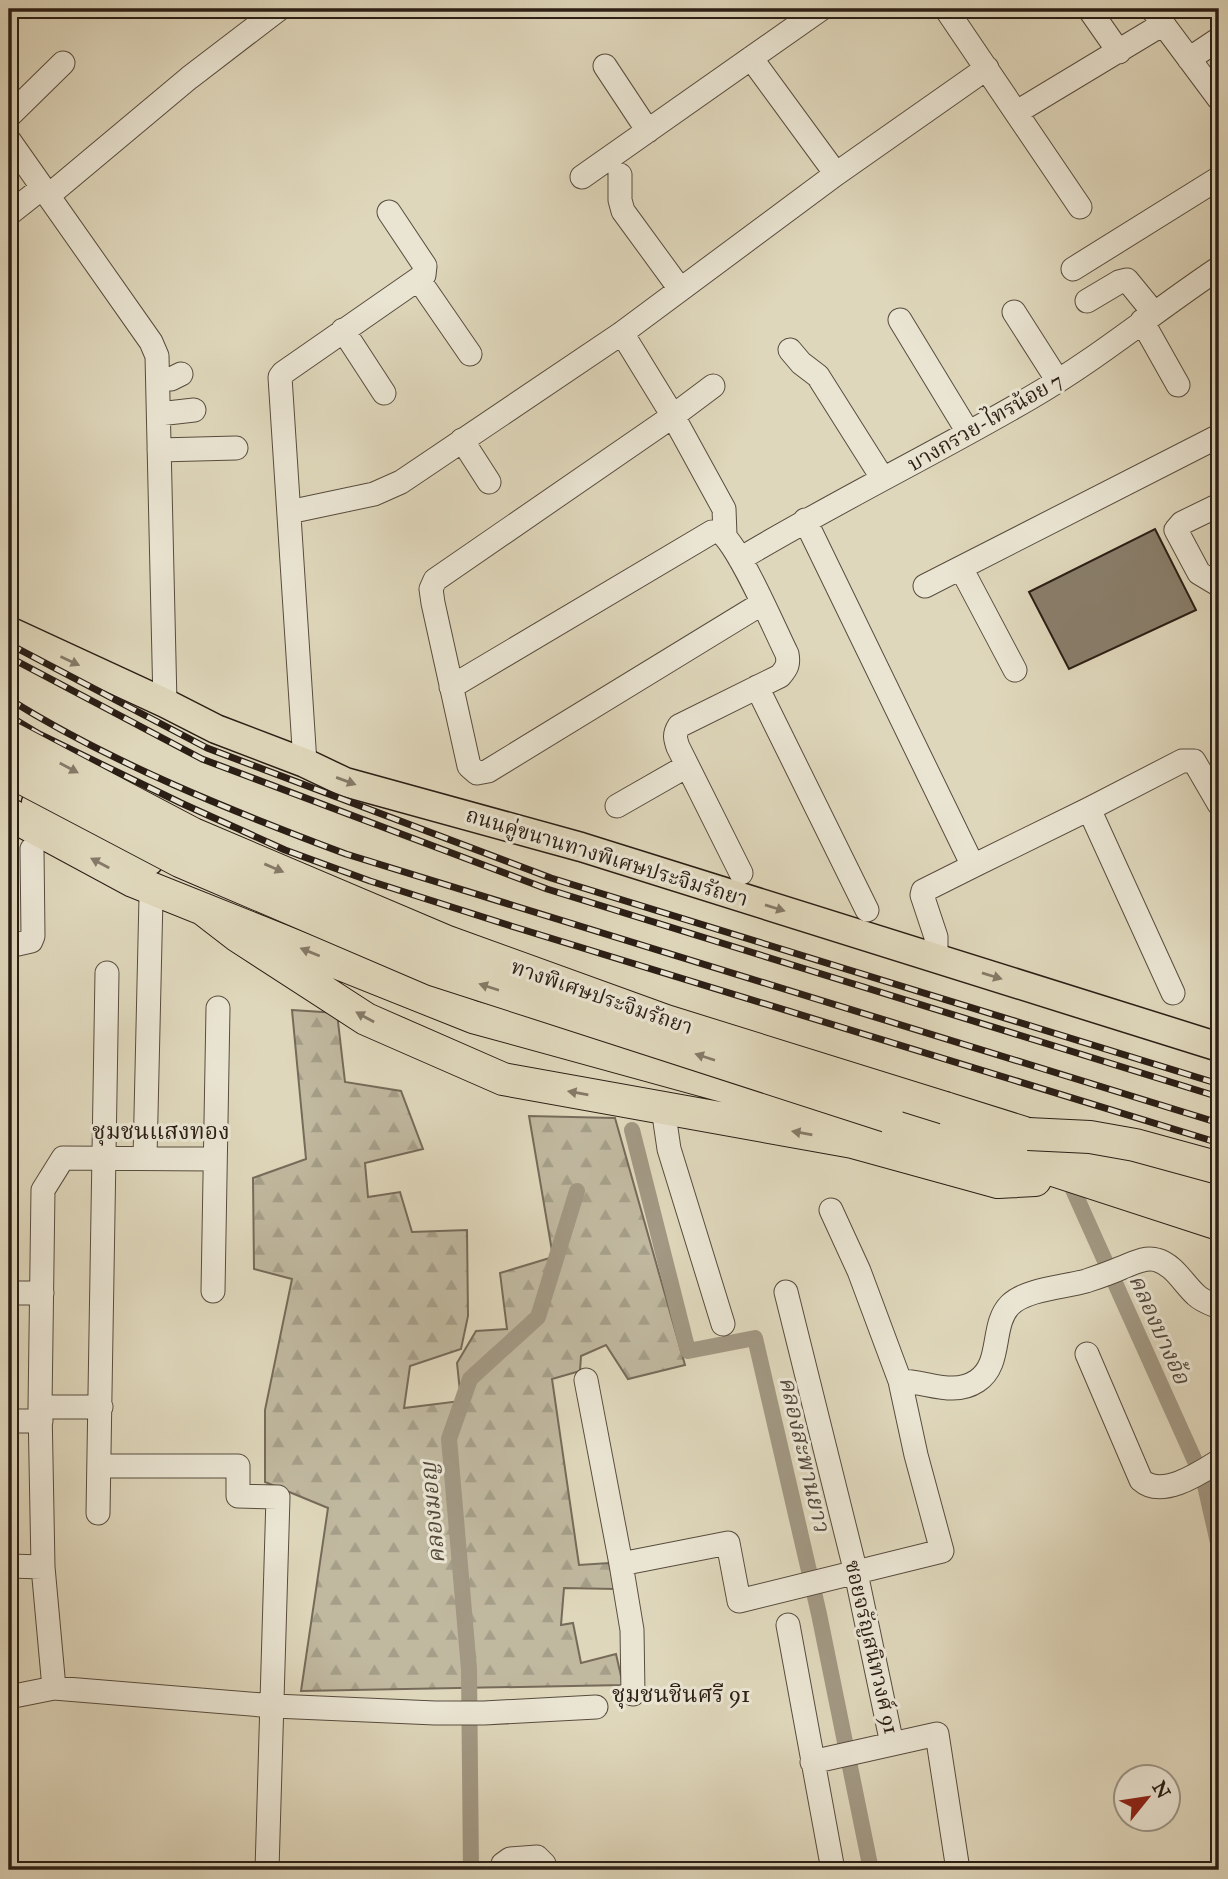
<svg xmlns="http://www.w3.org/2000/svg" width="1228" height="1879" font-family="'IM FELL Great Primer','Noto Serif Thai',serif">
<defs>
<pattern id="forest-firs" width="22" height="20" patternUnits="userSpaceOnUse" patternTransform="scale(1.75)"><rect width="22" height="20" fill="#c0b89f"/><path d="M5 1l3.5 6h-7zM16 11l3.5 6h-7z" fill="#a59e88"/></pattern>
</defs>
<rect width="100%" height="100%" fill="#dfd7bb"/>
<filter id="stains"><feTurbulence type="fractalNoise" baseFrequency=".00286" numOctaves="4"/><feColorMatrix values="0 0 0 0 .2 0 0 0 0 .09 0 0 0 0 .02 0 0 0 .5 -.17"/></filter>
<radialGradient id="worn" r=".72"><stop offset=".6" stop-color="#630" stop-opacity="0"/><stop offset="1" stop-color="#630" stop-opacity=".3"/></radialGradient>
<path fill="url(#forest-firs)" stroke="#766b5a" stroke-width="2" d="M292 1010 337 1013 345 1082 401 1091 423 1149 365 1163 368 1197 400 1192 412 1232 467 1230 468 1316 461 1349 410 1366 404 1408 461 1401 457 1363 476 1331 507 1329 500 1273 553 1257 529 1116 615 1118 685 1365 628 1379 606 1345 581 1356 580 1371 552 1379 579 1565 609 1563 615 1589 564 1588 561 1625 573 1623 581 1663 616 1654 623 1685 301 1691 328 1508 265 1482V1410L292 1279 254 1269 253 1178 306 1159Z"/>
<g fill="none" stroke-linecap="round" stroke-linejoin="round">
<path stroke="#a29883" stroke-width="16" d="M632 1130 688 1351 755 1338 819 1614 871 1870
M1066 1174 1204 1481 1219 1547
M471 1870 469 1669 449 1439 470 1379 538 1317 577 1191"/>
</g>
<path fill="#897e6b" stroke="#2b1e15" stroke-width="2" d="M1155 529 1196 610 1069 669 1029 592Z"/>
<g fill="none" stroke-linecap="round" stroke-linejoin="round">
<defs>
<path id="minor" d="M946 9 1080 207
M1089 9 1119 52
M1152 9 1219 99
M751 58 836 174
M1189 59 1219 39
M605 66 648 131
M1017 112 1163 24
M9 116 63 63
M9 140 151 342 157 356 165 703
M620 175V200L623 211 680 289
M582 177 821 9
M48 196 189 78 279 9
M9 214 42 188
M1073 269 1219 178
M419 280 470 354
M1087 301 1119 282 1127 280 1154 313
M1014 312 1058 381
M900 320 968 432
M1142 321 1178 385
M343 330 384 393
M622 333 673 416 713 386
M790 350 801 363 818 376 883 479
M158 378 171 379 181 374
M159 414 194 410
M462 440 489 482
M159 450 236 448
M1219 505 1182 523 1176 530 1199 573 1219 585
M289 512 374 494 401 482 622 333 836 174 987 68
M805 520 973 866 1089 809 1182 761H1194L1219 804
M725 535 724 509 673 416 435 580 431 589 433 603 469 766 477 773 488 771 761 604
M740 559C835 502 934 454 1030 398 1096 360 1156 310 1219 268
M961 568 1015 670
M925 586 1219 436
M451 687 712 532 719 531C739 545 774 628 787 654 789 664 787 668 780 676L679 726C674 734 675 738 678 747L741 873
M757 687 867 910
M305 763 280 377 283 373 424 275 425 266 389 212
M617 806 687 766
M1089 809 1173 993
M9 946 31 941 33 936 32 849
M936 958V937L922 895 923 891 973 866
M663 1108 669 1149 723 1324
M145 1158 151 897
M213 1291 218 1008
M786 1292 856 1573 892 1744
M9 1293H42
M1087 1354 1141 1480C1162 1499 1200 1473 1219 1461
M586 1380 621 1564
M900 1381C927 1381 953 1397 977 1381 1003 1364 990 1325 1010 1305 1026 1289 1065 1287 1086 1281 1098 1277 1110 1273 1121 1268 1132 1264 1145 1256 1157 1260 1174 1265 1183 1283 1196 1295 1202 1301 1211 1304 1219 1307
M40 1407H101
M9 1421H41
M99 1466H238V1496L278 1497 267 1870
M98 1513 107 973
M9 1566 43 1567
M788 1625 833 1870
M54 1688 43 1567 40 1407 43 1190 63 1158 214 1159
M633 1694 632 1630 621 1564 728 1543 739 1601 942 1551 916 1455 900 1381 859 1271 831 1210
M9 1697 54 1688 274 1706 435 1713H484L596 1707
M812 1762 937 1734 958 1870
M503 1870V1864L510 1859 537 1857 544 1864V1870"/>
<path id="major" d="M9 631 165 703 216 729 305 763 345 782 581 847 1219 1047
M36 803 149 861
M763 1078 771 1099 932 1149"/>
<path id="highway" d="M9 814 133 881 473 1017 771 1099
M203 909 238 936 366 1019 503 1079 853 1142 998 1182 1035 1180
M945 1108 1219 1194
M887 1116 1219 1224"/>
</defs>
<use href="#minor" stroke="#584c3e" stroke-width="25"/>
<use href="#major" stroke="#2b1e15" stroke-width="31"/>
<use href="#highway" stroke="#2b1e15" stroke-width="34"/>
<use href="#minor" stroke="#eae5d3" stroke-width="23"/>
<use href="#major" stroke="#dfd7bb" stroke-width="28"/>
<use href="#highway" stroke="#dfd7bb" stroke-width="32"/>
<defs>
<path id="rail" d="M9 644 207 748 551 878 1219 1084
M9 657 202 759 547 889 1219 1097
M9 699C111 763 234 812 346 854L1219 1123
M9 716 39 734 181 803 285 850 370 881 511 926 1219 1143"/>
</defs>
<use href="#rail" stroke="#2b1e15" stroke-width="7"/>
<use href="#rail" stroke="#eae5d3" stroke-width="4.5" stroke-dasharray="13" stroke-linecap="butt"/>
<defs>
<path id="highway-bridge" d="M9 737 193 834 445 941 666 1021 945 1108
M9 771 180 861 435 970 887 1116
M1028 1134 1090 1137 1135 1145 1219 1168"/>
</defs>
<use href="#highway-bridge" stroke="#2b1e15" stroke-width="34" stroke-linecap="butt"/>
<use href="#highway-bridge" stroke="#dfd7bb" stroke-width="32"/>
</g>
<defs><path id="oneway-solid" d="M-6-.8H1V-3.2L6.5 0L1 3.2V.8H-6Z" transform="scale(1.75)"/></defs>
<g fill="#857a68">
<use href="#oneway-solid" transform="translate(70 661) rotate(25)"/>
<use href="#oneway-solid" transform="translate(69 768) rotate(28)"/>
<use href="#oneway-solid" transform="translate(346 781) rotate(20)"/>
<use href="#oneway-solid" transform="translate(100 863) rotate(-152)"/>
<use href="#oneway-solid" transform="translate(274 868) rotate(23)"/>
<use href="#oneway-solid" transform="translate(775 908) rotate(17)"/>
<use href="#oneway-solid" transform="translate(310 952) rotate(-158)"/>
<use href="#oneway-solid" transform="translate(992 976) rotate(17)"/>
<use href="#oneway-solid" transform="translate(489 987) rotate(-162)"/>
<use href="#oneway-solid" transform="translate(365 1017) rotate(-151)"/>
<use href="#oneway-solid" transform="translate(705 1057) rotate(-162)"/>
<use href="#oneway-solid" transform="translate(578 1093) rotate(-170)"/>
<use href="#oneway-solid" transform="translate(802 1133) rotate(-170)"/>
</g>
<g text-anchor="middle" stroke-width="6" stroke-linejoin="round" paint-order="stroke">
<g font-size="21" fill="#2b1e15" stroke="#eae5d3">
<text transform="translate(985 422) rotate(-30)" y="7">บางกรวย-ไทรน้อย 7</text>
<text transform="translate(607 857) rotate(17)" y="7">ถนนคู่ขนานทางพิเศษประจิมรัถยา</text>
<text transform="translate(602 997) rotate(19)" y="7">ทางพิเศษประจิมรัถยา</text>
<text transform="translate(872 1647) rotate(77)" y="7">ซอยจรัญสนิทวงศ์ 91</text>
</g>
<g font-size="23" fill="#2b1e15" stroke="#eae5d3">
<text x="161" y="1139">ชุมชนแสงทอง</text>
<text x="681" y="1702">ชุมชนชินศรี 91</text>
</g>
<g font-size="23" font-style="italic" fill="#55493c" stroke="#eae5d3">
<text transform="translate(1160 1329) rotate(66)" y="8">คลองบางอ้อ</text>
<text transform="translate(805 1454) rotate(77)" y="8">คลองสะพานยาว</text>
<text transform="translate(432 1513) rotate(-95)" y="8">คลองมอญ</text>
</g>
</g>
<rect width="1228" height="1879" fill="none" stroke="#dfd7bb" stroke-width="35"/>
<rect x="10" y="10" width="1207" height="1858" fill="none" stroke="#2b1e15" stroke-width="3.5"/>
<rect x="18" y="18" width="1193" height="1844" fill="none" stroke="#2b1e15" stroke-width="2"/>
<g transform="translate(1147 1798) rotate(60)"><circle r="33" fill="#eae5d3" stroke="#9e9587" stroke-width="2"/>
<path d="M0-5L12 26L0 18L-12 26Z" fill="#8f2418"/>
<text y="-10" font-size="19" font-weight="bold" text-anchor="middle" fill="#2b1e15">N</text>
</g>
<rect width="100%" height="100%" filter="url(#stains)"/>
<rect width="100%" height="100%" fill="url(#worn)"/>
</svg>
